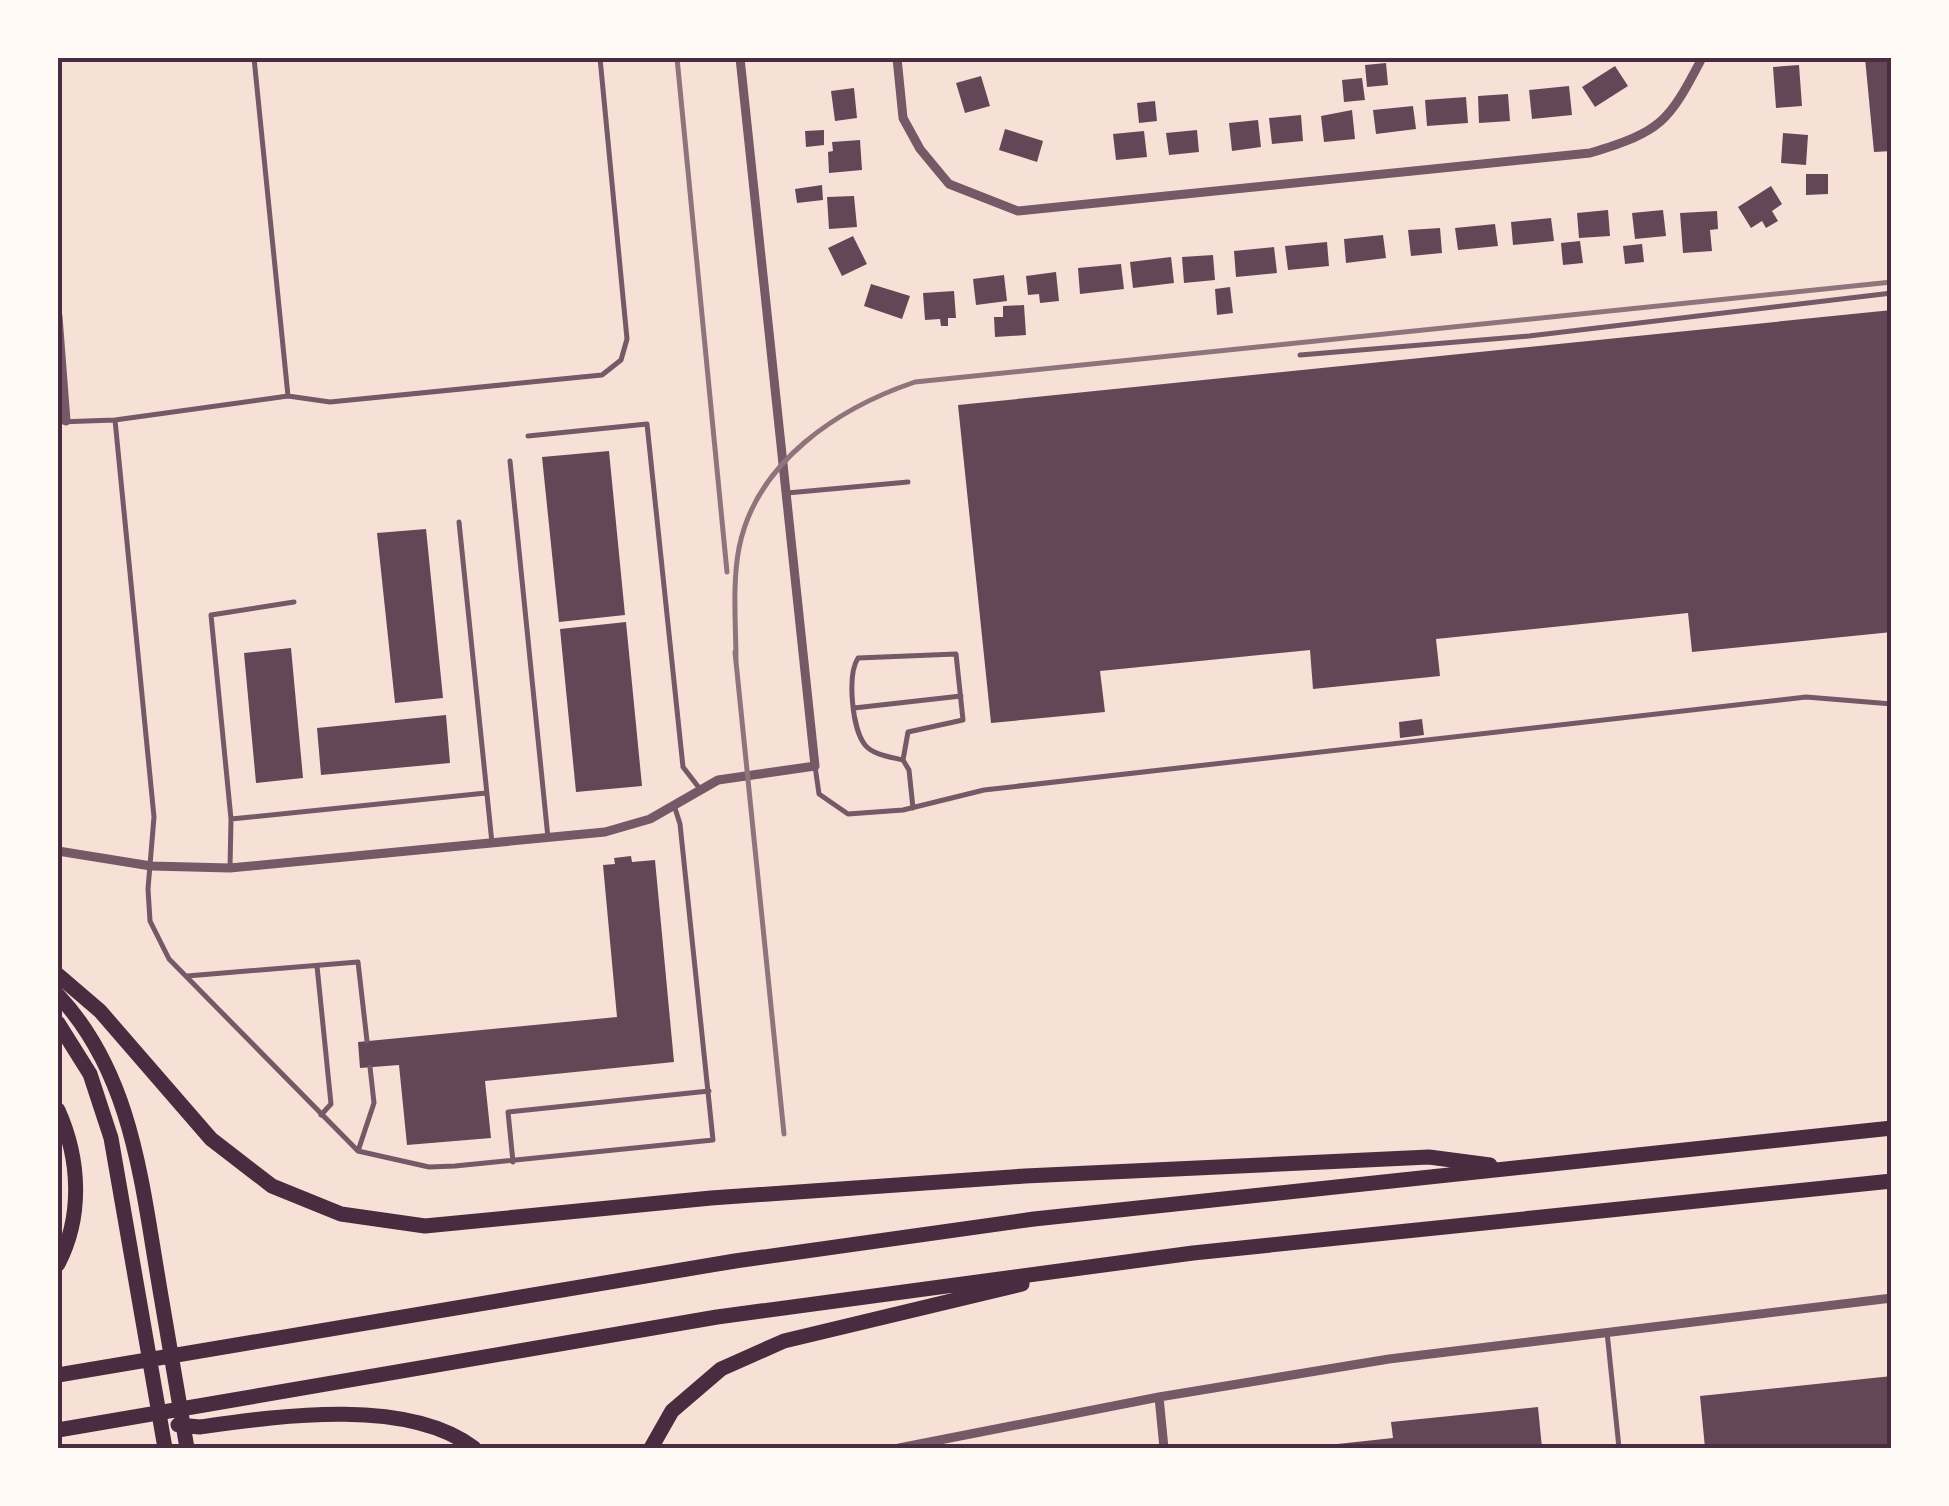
<svg xmlns="http://www.w3.org/2000/svg" width="1949" height="1506" font-family="'Fira Sans Condensed',sans-serif">
<rect width="100%" height="100%" fill="#f7e1d7"/>
<path fill="#644757" d="M1865 58H1892V151L1874 152Z
M1386 63 1388 85 1367 87 1365 65Z
M1799 65 1802 106 1776 108 1773 67Z
M1615 66 1628 86 1595 107 1582 87Z
M981 76 990 106 965 113 956 83Z
M1362 78 1365 100 1344 102 1342 80Z
M1569 86 1572 115 1532 119 1529 90Z
M854 88 857 118 835 121 831 91Z
M1508 94 1510 121 1479 123 1478 96Z
M1466 97 1468 123 1427 126 1425 100Z
M1155 101 1157 121 1139 123 1137 103Z
M1413 106 1416 129 1376 134 1373 110Z
M1352 110 1355 139 1324 142 1321 116Z
M1301 115 1303 141 1272 144 1269 118Z
M1258 120 1261 147 1232 151 1229 123Z
M1005 129 1043 141 1037 162 999 150Z
M824 130V145L806 147 805 131Z
M1197 130 1199 152 1169 155 1166 133Z
M1144 131 1147 157 1116 160 1113 134Z
M1783 133 1808 135 1806 165 1781 163Z
M860 140 862 170 829 173 828 152 833 151 832 142Z
M1806 174H1828V194L1806 195Z
M822 185 823 200 797 203 795 189Z
M1771 186 1782 204 1772 211 1778 221 1766 228 1762 221 1751 228 1738 207Z
M854 196 857 227 829 229 827 197Z
M1608 210 1610 236 1579 238 1577 213Z
M1663 210 1666 236 1635 239 1632 213Z
M1717 211 1718 229 1710 230 1712 251 1683 253 1680 213Z
M1551 218 1554 241 1513 245 1511 222Z
M1495 224 1498 246 1458 250 1455 228Z
M1440 228 1442 253 1411 256 1408 230Z
M1383 235 1386 258 1346 263 1344 239Z
M853 236 867 264 842 276 828 248Z
M1580 241 1583 263 1563 265 1561 243Z
M1327 242 1329 266 1288 270 1285 246Z
M1642 244 1644 262 1625 264 1623 246Z
M1274 247 1277 273 1236 277 1234 251Z
M1213 255 1215 280 1184 283 1182 257Z
M1171 257 1174 283 1133 288 1130 262Z
M1121 264 1124 289 1080 294 1078 268Z
M1056 272 1059 301 1040 303 1039 294 1028 295 1026 276Z
M1004 275 1007 301 976 305 973 279Z
M871 284 910 296 902 319 864 306Z
M1230 287 1233 313 1217 315 1215 289Z
M954 291 956 318H948V326H941L940 319 925 320 923 293Z
M1024 305 1026 335 995 337 994 317H1003V306Z
M1892 310V632L1692 652 1688 613 1436 639 1440 676 1313 689 1310 650 1100 671 1105 712 991 723 958 405Z
M609 451 625 615 559 622 542 457Z
M426 529 443 698 395 703 377 533Z
M626 622 642 786 576 792 560 629Z
M291 648 303 778 256 783 244 653Z
M446 715 450 763 321 775 317 728Z
M1422 719 1424 735 1400 738 1399 722Z
M631 856 632 862 655 860 674 1062 485 1081 491 1138 407 1145 399 1065 360 1068 358 1042 617 1017 603 865 615 864 614 858Z
M1892 1376V1448H1705L1700 1396Z
M1538 1407 1542 1448H1329L1328 1445 1393 1438 1391 1422Z"/>
<g fill="none" stroke-linecap="round" stroke-linejoin="round">
<path stroke="#755966" stroke-width="5" d="M254 58 288 396
M1300 355 1529 336 1892 293
M115 420 288 396 330 402 602 375 621 360 627 339 600 58
M58 422 115 420 154 817 148 889 150 921 169 959 358 1151 429 1167 455 1166 713 1140 680 824 674 805
M528 436 647 424 683 767 700 789
M510 461 548 838
M787 493 908 482
M459 522 492 843
M854 708 961 696
M903 760C891 757 873 755 865 745 852 729 847 675 858 658L956 654 963 720 908 732 903 760 909 770 913 808
M815 766 819 794 848 814 903 810 984 790 1806 697 1892 704
M231 819 486 793
M230 868 231 819 211 615 294 602
M317 966 331 1104 321 1115
M187 976 358 962 367 1041
M358 1151 374 1103 370 1067
M513 1162 508 1112 709 1091
M1607 1332 1619 1448"/>
<path stroke="#755966" stroke-width="9" d="M897 58 903 118 920 149 949 184 1018 211 1590 153C1662 131 1668 123 1702 58
M58 316 66 421
M58 851 151 866 230 868 605 832 650 819 718 780 815 766 740 58
M1159 1397 1164 1448
M899 1448 1159 1397 1389 1359 1892 1298"/>
<path stroke="#4a2c40" stroke-width="15" d="M58 975 100 1011 211 1139 272 1186 341 1214 425 1226 711 1198 1025 1176 1429 1157 1490 1165
M58 995C128 1070 140 1169 156 1266 166 1327 177 1388 187 1448
M58 1023 90 1074 111 1138 165 1448
M58 1110C80 1159 83 1216 58 1264
M58 1375 735 1261 1034 1219 1892 1128
M178 1425 200 1427C279 1416 407 1397 474 1448
M58 1430 717 1317 1193 1253 1892 1181
M651 1448 672 1411 721 1369 784 1341 1022 1284"/>
<path stroke="#8f747c" stroke-width="5" d="M677 58 727 572
M735 652 784 1134
M736 662C736 624 732 585 739 548 756 462 838 408 915 382L1892 282"/>
</g>
<rect width="1949" height="1506" fill="none" stroke="#fffaf5" stroke-width="120"/>
<rect x="60" y="60" width="1829" height="1386" fill="none" stroke="#4a2c40" stroke-width="4"/>
</svg>
